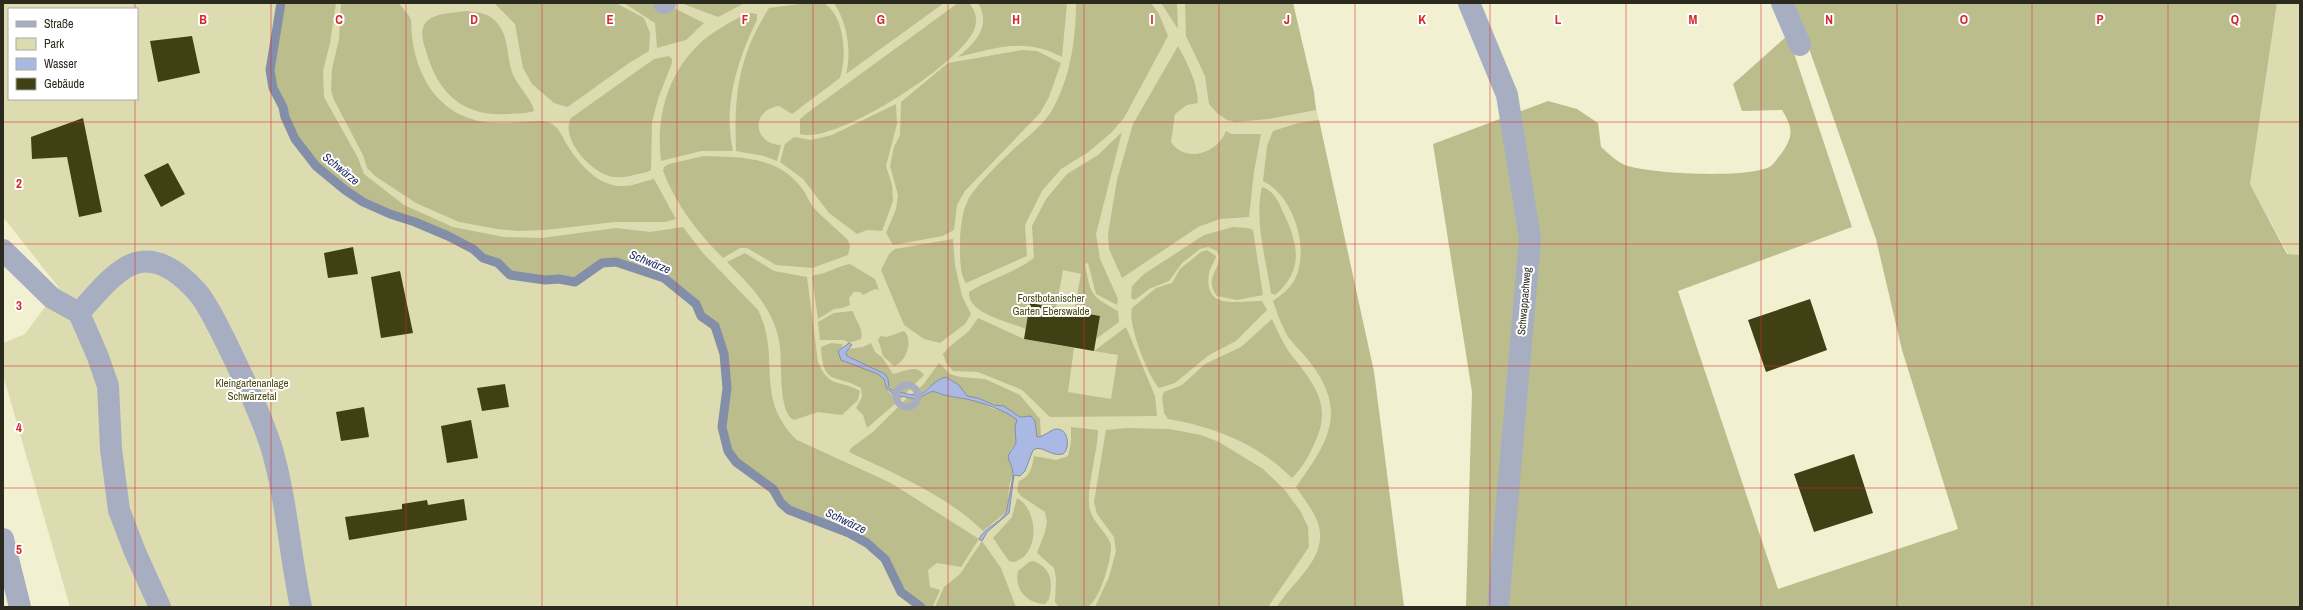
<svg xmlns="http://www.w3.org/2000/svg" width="2303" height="610" font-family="'Archivo Narrow',sans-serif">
<rect width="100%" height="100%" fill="#f1f1d1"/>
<path fill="#dcdcb0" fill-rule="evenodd" d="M3 3H1293L1374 372 1404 607H70L3 375V343L25 334 59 288 3 217ZM9 9H137V99H9Z
M2277 3H2300V255L2288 254 2250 184Z"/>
<path fill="#bcbd8d" d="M281 3H336L330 43 323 71 324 97 358 158 364 174 404 205 453 227 504 237 542 238 616 228 650 232 683 227 703 253 758 310C782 359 753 397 797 440L891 483 979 539 961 567 937 563 928 570 930 587 940 590 933 606C904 610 897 571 882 556 856 530 820 526 789 510L781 503 773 489 753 473 744 468 730 455 725 442 722 427 727 388 724 356 718 332 715 326 701 316 690 299 664 278 622 263 610 261 597 266 575 282 559 279 545 280 510 275 498 263 483 258 473 249 448 236 415 222 390 214 363 202 345 190 316 166 295 139 285 117 283 107 273 88 270 70Z
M341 3H399C402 8 409 14 411 20 412 25 411 31 412 36 414 57 423 83 439 99 462 123 491 125 523 122 531 122 542 119 550 123 558 126 562 136 566 143 578 163 599 188 624 186 634 186 644 181 654 179L676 219 665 222H615L545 230 518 231 497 229 459 222 416 203 375 176 367 168 363 155 334 100 331 90 332 69 339 39Z
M494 3H616L644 18 650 33 649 51 629 63 569 106 567 107 554 103 532 84 523 68 515 24Z
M624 3H664L704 23 686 40 657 48 655 23Z
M681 3H745L718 17Z
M807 3 825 4C845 17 847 57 840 78L792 114 779 106C750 110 753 144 781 145L777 161 764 156 736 151C734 95 738 57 769 8Z
M834 3H944L846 74C852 50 847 23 834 3Z
M958 3 970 4C976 12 978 21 974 30 961 63 836 145 800 134V119L807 113Z
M978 3H1067L1062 57C1024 37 997 48 958 57 975 43 992 26 978 3Z
M1076 3H1151L1159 14 1168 36 1124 118 1111 133 1087 153 1061 169 1042 191 1025 225 1027 256 966 283C960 275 960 258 960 248 960 232 961 214 968 200 974 187 1005 157 1017 146 1029 136 1042 125 1051 112 1070 80 1076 39 1076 3Z
M1161 3H1177L1178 29Z
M1185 3H1293L1314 92 1316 110 1268 119 1236 122 1227 120 1217 113 1209 104 1205 76 1186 36Z
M1793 3H2277L2250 184 2287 254 2300 255V607H1466L1472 392 1433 144 1548 101 1577 109 1598 123 1601 147C1608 153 1617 162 1625 165 1648 174 1752 179 1771 166 1775 163 1778 157 1781 154 1794 136 1793 128 1782 110L1742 111 1733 84 1788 35 1852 227 1678 291 1778 589 1958 529 1902 350 1876 239Z
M465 11C478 12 490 13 498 24 510 39 506 60 514 77 518 85 535 105 534 111 526 114 517 113 509 114 463 117 438 94 426 51 423 42 419 29 427 21 436 13 453 13 465 11Z
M751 13 757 14V20C737 60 723 107 733 151H701L661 161C654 107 675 53 724 26 732 21 742 15 751 13Z
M1178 46C1188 65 1197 81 1198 103L1187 105 1175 114 1171 142C1186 164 1218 153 1226 131L1231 134H1261L1254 172 1249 217 1220 219 1198 227 1122 278 1109 249 1108 234 1117 180 1133 124Z
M1022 50 1037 51 1061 63 1049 97 1040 113 965 191 957 205 954 230 943 236 893 245 886 233 896 209 898 195 890 166 894 147 900 135 901 102 948 63Z
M669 56 672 59V63L658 99 652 122 651 170C647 173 642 173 637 174 631 176 622 178 615 177 594 176 559 139 571 118L654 59Z
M896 104 897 124 886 166 892 185 893 201 882 231 867 230 857 234 829 213 803 179 780 162 785 144 794 137 811 140 832 135Z
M1319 120 1374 372 1404 607H1277C1291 583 1327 559 1319 527 1316 513 1304 499 1296 487 1328 442 1349 412 1309 361 1303 353 1295 346 1289 338 1282 327 1277 313 1273 301 1281 295 1290 289 1295 279 1310 249 1294 196 1263 181L1267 146 1273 131 1298 123Z
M1122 132 1096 234 1100 259 1118 299 1117 305 1096 294 1088 263 1085 264C1091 296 1090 295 1118 311L1119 322 1096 339 1100 316 1074 311 1081 274 1063 270 1056 308 1026 329C1011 322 967 314 969 292 990 279 1014 273 1034 258L1032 226 1046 199 1067 174 1098 155Z
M704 156C739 157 776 156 800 186 806 192 808 200 813 207 824 219 837 229 848 240L850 246 848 255 812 268 776 265 747 248H740L723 258C698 233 676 205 663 171L664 167 669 164Z
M1262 187C1273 190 1279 202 1283 212 1298 243 1305 270 1275 295L1271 293C1266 259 1254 221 1262 187Z
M1233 227 1248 228 1253 230 1263 295 1237 300 1217 296C1204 278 1219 272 1219 257L1217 251 1208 247 1200 249 1182 263 1169 281 1149 289 1135 300 1131 298 1132 286 1144 274 1204 235Z
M953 239 955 265 962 296 971 314 965 324 940 343 924 339 904 325 881 270 889 254 895 249Z
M1207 250 1216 256C1215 262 1210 267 1209 273 1203 312 1239 300 1262 301L1267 310 1236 341 1209 355 1175 383 1159 388C1148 376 1127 324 1132 308L1156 288 1172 283 1180 269 1201 252Z
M745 253 774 271 807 277 818 362C829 389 840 379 860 391L858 400 842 415 818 412 794 420C778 414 782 362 780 347 776 311 751 286 727 262Z
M850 264 875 279 879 290 875 289 863 295 860 292H854L849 298 850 305 843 308 834 309 818 319 812 277 814 275C827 274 837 266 850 264Z
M853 311C855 321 864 328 861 339L849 343 844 340H820L818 322 834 313Z
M978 318 1024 339 1074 348 1068 392 1111 399 1118 355 1094 351 1126 327 1155 396 1157 416 1050 417 1022 390 978 372 953 371 946 363 943 354 948 348 969 331Z
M1272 319C1278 332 1284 346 1293 357 1315 385 1332 406 1315 442 1309 456 1303 467 1292 478 1258 444 1215 427 1168 419L1164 413 1162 397 1164 392 1182 385 1205 364 1241 347Z
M904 331C914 341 906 362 894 366L883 356 878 339 881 336 887 337Z
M831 343 842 344 843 346 839 350 845 362C852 363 878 373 883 377 891 386 879 393 903 397L867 428 863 415 856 408 862 397 861 388C835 373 823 387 821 347Z
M871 343 875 352 882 357 893 374C903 372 917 363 924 375L905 394 892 391 882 373 846 355 848 349 863 347Z
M939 363 950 374 960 377 985 379 1020 395 1040 419 1041 437 1036 436 1035 421 1031 416 1020 418C1005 406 986 402 968 396 965 395 956 382 950 379 933 377 928 395 910 396L923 385Z
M933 391 938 394 979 402 994 409 1005 411 1018 420 1016 443 1011 449 1009 459 1013 472 1009 487 1008 507 1005 513 983 531C948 496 893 473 849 452L851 448 873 432 907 398 926 395Z
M1071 427 1098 430C1098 451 1085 493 1090 510 1094 524 1107 532 1111 545 1112 557 1100 602 1087 607 1080 609 1067 607 1059 607L1055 602 1056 578 1054 568 1037 553 1045 532 1047 522 1045 512 1021 496 1017 491 1019 481C1031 476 1032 467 1034 456L1056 460 1068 456 1071 442Z
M1127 428 1169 429 1201 435 1219 442 1263 469 1284 489 1301 512 1308 527 1309 547 1268 607H1095L1109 577 1116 551 1114 537 1097 514 1094 502 1106 430Z
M1017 498C1039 510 1040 555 1014 562L1009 561 993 538 1012 517Z
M982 541 1001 568 1016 607H935L944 587 960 574Z
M1033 561C1052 568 1053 582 1049 599L1045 604C1026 603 1014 589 1018 571L1029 562Z"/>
<path fill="#a9b9e4" stroke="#838ea9" d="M849 343 852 345 846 352 847 356 885 374 888 379 889 388C894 392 898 392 904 393 928 401 928 381 946 377L959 385 967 396 978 398 994 405 1004 406 1020 417 1031 416 1035 421 1037 437C1044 437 1051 429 1057 429 1069 429 1070 449 1063 454 1049 457 1043 444 1033 450L1025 471 1020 476 1014 475 1009 513 987 532 982 541 979 539C985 527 999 524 1006 513 1007 510 1013 478 1013 473 1013 468 1009 462 1008 456L1016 443 1015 426 1017 420C1007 411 981 402 966 399 955 397 943 396 933 391L916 399 895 395 887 389 884 379 878 374 841 360 838 351Z"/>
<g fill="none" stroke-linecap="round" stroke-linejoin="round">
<path stroke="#838ea9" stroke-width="9" d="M281 3 270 70 273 88 283 107 285 117 295 139 316 166 345 190 363 202 390 214 415 222 448 236 473 249 483 258 498 263 510 275 545 280 559 279 575 282 602 263 616 262 664 278 696 304 701 316 715 326 724 354 727 388 722 427 728 451 736 462 773 489 781 503 789 510 849 533 867 543 885 559 901 592 921 607"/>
</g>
<path fill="#414014" d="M192 36 200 73 158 82 150 41Z
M83 118 102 212 79 217 67 157 32 159 31 137Z
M168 163 185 194 161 207 144 175Z
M353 247 358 274 328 278 324 253Z
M400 271 413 333 381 338 371 277Z
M1810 299 1827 350 1766 372 1748 320Z
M1030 303 1100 316 1094 351 1024 339Z
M505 384 509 407 482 411 477 388Z
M364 407 369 437 341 441 336 412Z
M471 420 478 458 447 463 441 426Z
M1854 454 1873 513 1814 532 1794 474Z
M464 499 467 520 349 540 345 517 402 509V504L427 500 428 505Z"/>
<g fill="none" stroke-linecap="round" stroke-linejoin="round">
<path stroke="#a7aec1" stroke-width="22" d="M664 3H665
M1469 3 1507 95 1530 239 1498 607
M1782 3 1800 45
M3 250 52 298 79 313 98 357 108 386 111 449 119 510 135 552 160 607
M79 313C93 298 116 268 136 263 160 256 183 276 198 293 209 306 217 325 225 340 242 375 259 410 271 446 286 495 290 556 301 607
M903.5 396a3.5 3.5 0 1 1 7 0a3.5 3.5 0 1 1-7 0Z
M3 539 20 607"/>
</g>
<path fill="none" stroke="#d62828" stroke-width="1" stroke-opacity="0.55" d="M135 3V9M271 3V607M406 3V607M542 3V607M677 3V607M813 3V607M948 3V607M1084 3V607M1219 3V607M1355 3V607M1490 3V607M1626 3V607M1761 3V607M1897 3V607M2032 3V607M2168 3V607M135 99V607M3 122H2300M3 244H2300M3 366H2300M3 488H2300"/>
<g text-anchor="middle" stroke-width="4" stroke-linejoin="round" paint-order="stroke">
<g font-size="11" fill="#4a4911" stroke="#fff">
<text x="1051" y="302">Forstbotanischer<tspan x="1051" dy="13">Garten Eberswalde</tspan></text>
<text x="252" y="387">Kleingartenanlage<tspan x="252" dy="13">Schwärzetal</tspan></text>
</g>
<g font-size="11" fill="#2a2a1e" stroke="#fff">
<text transform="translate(1524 301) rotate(-85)" y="4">Schwappachweg</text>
</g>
<g font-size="12" font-style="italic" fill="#223065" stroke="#fff">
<text transform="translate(341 169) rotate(39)" y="4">Schwärze</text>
<text transform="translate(650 262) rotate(22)" y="4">Schwärze</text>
<text transform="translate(846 521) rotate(25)" y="4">Schwärze</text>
</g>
</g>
<g font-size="13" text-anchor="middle" font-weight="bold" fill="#d62828" stroke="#fff" stroke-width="4" stroke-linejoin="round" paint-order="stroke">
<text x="203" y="24">B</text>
<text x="339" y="24">C</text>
<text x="474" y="24">D</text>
<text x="610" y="24">E</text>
<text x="745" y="24">F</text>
<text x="881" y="24">G</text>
<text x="1016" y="24">H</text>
<text x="1152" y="24">I</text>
<text x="1287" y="24">J</text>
<text x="1422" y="24">K</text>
<text x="1558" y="24">L</text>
<text x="1693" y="24">M</text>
<text x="1829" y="24">N</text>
<text x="1964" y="24">O</text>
<text x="2100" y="24">P</text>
<text x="2235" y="24">Q</text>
<text x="19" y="188">2</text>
<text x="19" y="310">3</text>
<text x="19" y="432">4</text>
<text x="19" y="554">5</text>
</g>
<rect width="2303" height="610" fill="none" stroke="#2a2a1e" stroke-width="8"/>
<rect x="8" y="8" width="130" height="92" fill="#ffffff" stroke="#aaaaa5"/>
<rect x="16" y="21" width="20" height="6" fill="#a7aec1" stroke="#aaaaa5"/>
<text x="44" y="28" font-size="12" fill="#2a2a1e">Straße</text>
<rect x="16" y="38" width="20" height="12" fill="#dcdcb0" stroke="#aaaaa5"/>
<text x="44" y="48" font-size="12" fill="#2a2a1e">Park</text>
<rect x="16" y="58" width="20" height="12" fill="#a9b9e4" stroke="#aaaaa5"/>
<text x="44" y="68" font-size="12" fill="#2a2a1e">Wasser</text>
<rect x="16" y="78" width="20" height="12" fill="#414014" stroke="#aaaaa5"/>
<text x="44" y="88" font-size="12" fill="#2a2a1e">Gebäude</text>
</svg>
